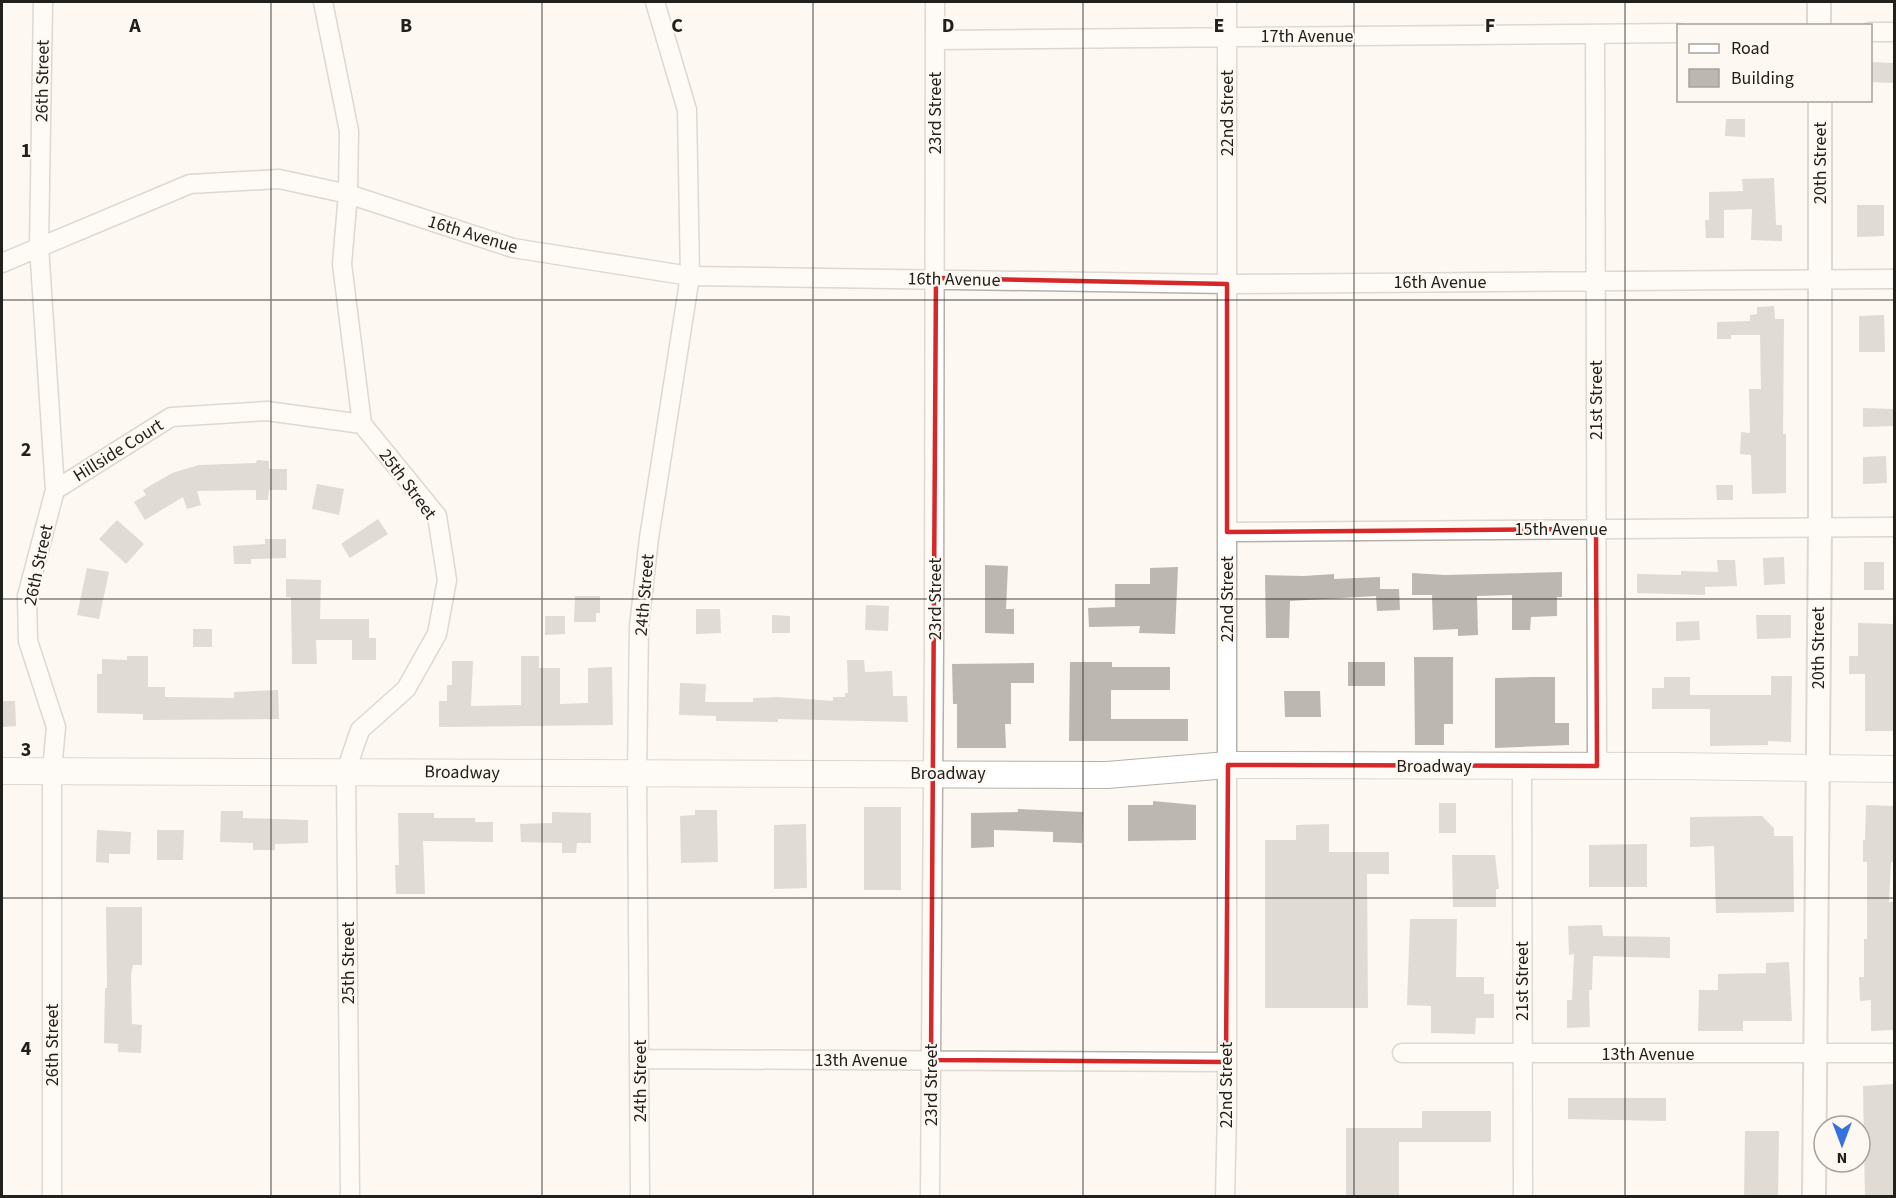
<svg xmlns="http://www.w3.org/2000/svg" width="1896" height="1198" font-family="'Source Sans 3',sans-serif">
<rect width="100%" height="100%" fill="#fdf8f1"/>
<path fill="#bcb8b1" d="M1870 62 1894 63V83L1870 82Z
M1726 119H1745V137L1725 136Z
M1774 178 1776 225H1782V241L1751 240 1752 209 1724 210V238H1706L1705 220H1709V192L1743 191 1742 179Z
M1857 205H1884V236L1857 237Z
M1774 306 1775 319H1784L1783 434H1786V493L1752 494 1751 455 1740 454 1741 432 1750 433 1749 389H1761L1760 335H1731V339H1717V322L1750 321V315L1757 314V307Z
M1884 315 1885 352H1859V316Z
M1863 408 1894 409V426L1863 427Z
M1886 456 1887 483 1863 484V457Z
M257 460 269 461V469H287V490H269L268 500H256V490L197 491 201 505 187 509 183 497 145 520 134 502 146 495 143 490 172 473 199 465 256 463Z
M317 484 344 489 339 515 312 509Z
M1716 485H1733V500H1717Z
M378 519 388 534 350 558 341 544Z
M117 520 144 544 126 564 99 539Z
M265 539H286V558L251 559V564H234L233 546 265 544Z
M1784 557 1785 584 1764 585 1763 558Z
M1717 560H1735L1737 586 1705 587V595L1637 593V574L1681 575V571L1718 572Z
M1864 562H1884V590H1864Z
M985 565 1008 566 1006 609H1014V634L985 633Z
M1178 567 1175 634 1139 633 1140 626 1089 627 1088 608 1115 607V584H1150V568Z
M87 568 109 572 99 619 77 615Z
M1562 572V597H1557V616L1531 617 1530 630H1512V595L1477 596 1478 635 1458 636V629L1433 630 1432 595H1412V573L1445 575Z
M1334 574V579L1380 577V589H1399L1400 610 1377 611 1376 596 1290 601 1289 638H1266L1265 575 1304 576Z
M286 579 321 580 320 619H369V638H376V660H352V640H316L317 664H292L291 597H286Z
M575 596H600V613H596V622H574Z
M866 605 889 606 888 631 865 630Z
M696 609H720L721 633 696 634Z
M772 615 790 616V633H772Z
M1756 615H1791V638L1757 639Z
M545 616H565V634L545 635Z
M1699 621 1700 640 1676 641V622Z
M1858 623 1894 624V731H1865V674H1849V656H1858Z
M193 629H212V647H193Z
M127 656H148V687H165V697L234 698V692L278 690 279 719 143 720V714L97 713V674H102V659L127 660Z
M521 656H539V668H560V704L588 703V668L612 667 613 725 439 727V701H447V685H452V661H473L471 706 521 705Z
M1414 657H1453V724H1444V745H1415Z
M847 660H864L865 672 892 671 893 696H907L908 722 778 719V722L716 721V716L679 715 680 683 706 684 705 702H753V698L778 697 833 701V697H845V693H848Z
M1070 662H1112V667H1170V690H1111V719H1188V741H1069Z
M1348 662H1385V686H1348Z
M1034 663V683H1011V724H1005L1006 748H957V704H953L952 664Z
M1771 676H1792L1791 742 1768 741V745L1710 746V709H1652V688H1664V677H1690V695H1771Z
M1533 677H1555V723H1569V745L1495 748V678Z
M1284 691H1320L1321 717H1285Z
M2 701H15L16 726 2 727Z
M1153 801 1196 805V840L1128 841V805H1153Z
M1439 803H1456V833H1439Z
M1866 805 1894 806V862H1891L1889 902H1894V1030L1871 1031V1000L1860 1001 1859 977H1864V939H1867V862H1863V840H1865Z
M864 807H901V890H864Z
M1018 809 1083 812 1082 843 1053 842V832L994 830V847L971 848V813L1018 812Z
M695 810H717L718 862 681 863 680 816 695 815Z
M221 811H243V818L308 820V843L275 844V850H253V843L220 842Z
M552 812 591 813V843H577L576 853H562V843L521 842 520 824 552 823Z
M398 813H434V818H475V822H493V842L423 841 425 894H396L395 865H399Z
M1762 816 1774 828V836H1793L1794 912 1716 913 1714 846 1690 847V817Z
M806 824 807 888 774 889V825Z
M1329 824V852H1389V874H1367L1368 1008H1265V840H1296V825Z
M97 830 131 832 130 854H109V863L96 862Z
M157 830H184L183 860H157Z
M1647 844V887H1589V845Z
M1452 855H1495L1499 889H1496V907H1453Z
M106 907H142V965H133L131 975 132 1024 142 1025 141 1053 118 1052V1044L104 1043 105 988H107Z
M1410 919H1457L1456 977H1484V994H1494V1018H1476L1475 1034 1431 1033V1006L1407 1005Z
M1602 925 1603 936 1670 937V958L1593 956 1592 990H1589L1590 1027 1567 1028V1000H1572L1574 954 1569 955 1568 926Z
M1789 962 1792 1021H1743V1031H1698L1699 990H1718V974L1766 973V963Z
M1894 1084V1197H1865L1863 1086Z
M1568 1098H1666V1121L1568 1119Z
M1422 1111H1491V1142H1399V1197H1346V1128H1422Z
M1745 1131H1779L1778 1197H1744Z"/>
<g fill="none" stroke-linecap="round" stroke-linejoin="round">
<defs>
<path id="minor" d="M43 2 39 246 55 490 27 596 28 641 56 727 52 771V1196
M323 2 349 131 348 194 342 264 362 424 437 516 447 580 437 634 406 689 360 730 346 771 350 1196
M1870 32H1894
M1595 34 1597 766
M935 40 1678 33
M2 263 190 184 279 179 348 194 513 248 690 276 1227 284 1894 279
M55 490 171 417 267 411 362 424
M1227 532 1894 527
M1522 766 1523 1196
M1402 1053H1894
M640 1059 1226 1062
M640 1196 637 774 639 627 649 538 690 276 687 110 655 2
M930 1196 934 646 935 2
M1225 1196 1227 1112V2"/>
<path id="tertiary" d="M1819 26V2
M1814 1196 1820 527V100"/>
<path id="secondary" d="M2 771 1107 775 1228 765 1673 766 1894 769"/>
</defs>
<use href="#minor" stroke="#b5b1aa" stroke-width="21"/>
<use href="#tertiary" stroke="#b5b1aa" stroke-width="26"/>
<use href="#secondary" stroke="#b5b1aa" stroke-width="28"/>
<use href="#minor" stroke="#fff" stroke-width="18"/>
<use href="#tertiary" stroke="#fff" stroke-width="22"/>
<use href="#secondary" stroke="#fff" stroke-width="26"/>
</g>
<path d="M0 0H1896V1198H0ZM936 278 1227 284V532L1596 529 1597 766 1228 765 1226 1062 931 1060Z" fill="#fdf8f1" fill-opacity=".55" fill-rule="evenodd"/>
<path fill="none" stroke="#d62828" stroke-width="4.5" stroke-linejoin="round" d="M936 278 1227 284V532L1596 529 1597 766 1228 765 1226 1062 931 1060Z"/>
<path fill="none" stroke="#21201d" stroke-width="1.5" stroke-opacity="0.55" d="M271 2V1196M542 2V1196M813 2V1196M1083 2V1196M1354 2V1196M1625 2V1196M2 300H1894M2 599H1894M2 898H1894"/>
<g text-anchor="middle" stroke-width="4.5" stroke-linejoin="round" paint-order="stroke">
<g font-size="18" fill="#21201d" stroke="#fdf8f1">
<text x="1307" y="42">17th Avenue</text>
<text transform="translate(42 81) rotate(-89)" y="6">26th Street</text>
<text transform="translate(935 113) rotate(-90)" y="6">23rd Street</text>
<text transform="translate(1227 113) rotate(-90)" y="6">22nd Street</text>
<text transform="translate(1820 163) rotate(-90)" y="6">20th Street</text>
<text transform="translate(473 234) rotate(17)" y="6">16th Avenue</text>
<text transform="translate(954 279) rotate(1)" y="6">16th Avenue</text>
<text x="1440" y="288">16th Avenue</text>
<text transform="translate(1596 400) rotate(-90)" y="6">21st Street</text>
<text transform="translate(118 450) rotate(-32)" y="6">Hillside Court</text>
<text transform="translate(408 484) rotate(53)" y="6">25th Street</text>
<text x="1561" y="535">15th Avenue</text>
<text transform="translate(38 565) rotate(-78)" y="6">26th Street</text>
<text transform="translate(644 595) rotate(-85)" y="6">24th Street</text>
<text transform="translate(935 599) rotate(-90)" y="6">23rd Street</text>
<text transform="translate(1227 599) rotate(-90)" y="6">22nd Street</text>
<text transform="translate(1818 648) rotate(-90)" y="6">20th Street</text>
<text x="1434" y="772">Broadway</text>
<text transform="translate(462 772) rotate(1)" y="6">Broadway</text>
<text x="948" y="779">Broadway</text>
<text transform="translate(348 963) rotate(-90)" y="6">25th Street</text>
<text transform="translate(1522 981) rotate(-90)" y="6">21st Street</text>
<text transform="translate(52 1045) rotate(-90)" y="6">26th Street</text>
<text x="1648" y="1060">13th Avenue</text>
<text x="861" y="1066">13th Avenue</text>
<text transform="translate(640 1081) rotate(-90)" y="6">24th Street</text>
<text transform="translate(931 1085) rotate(-90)" y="6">23rd Street</text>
<text transform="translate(1226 1085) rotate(-90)" y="6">22nd Street</text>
</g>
</g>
<g font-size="20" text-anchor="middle" font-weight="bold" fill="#21201d" stroke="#fdf8f1" stroke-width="4.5" stroke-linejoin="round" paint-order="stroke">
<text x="135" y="32">A</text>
<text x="406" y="32">B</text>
<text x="677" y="32">C</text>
<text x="948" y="32">D</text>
<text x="1219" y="32">E</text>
<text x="1490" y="32">F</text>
<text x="26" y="157">1</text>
<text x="26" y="456">2</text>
<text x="26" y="756">3</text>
<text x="26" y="1055">4</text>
</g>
<rect width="1896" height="1198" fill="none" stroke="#21201d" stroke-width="6"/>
<rect x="1677" y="24" width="195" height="78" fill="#fdf8f1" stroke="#a5a29c" stroke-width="1.5"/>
<rect x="1689" y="44" width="30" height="9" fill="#ffffff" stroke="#a5a29c" stroke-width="1.5"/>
<text x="1731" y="54" font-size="18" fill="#21201d">Road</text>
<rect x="1689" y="69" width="30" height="18" fill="#bcb8b1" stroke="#a5a29c" stroke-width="1.5"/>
<text x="1731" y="84" font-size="18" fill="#21201d">Building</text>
<g transform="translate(1842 1144) rotate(180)"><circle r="28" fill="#fdf8f1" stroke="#a5a29c" stroke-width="1.5"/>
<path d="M0-4.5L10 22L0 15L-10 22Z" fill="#3571df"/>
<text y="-9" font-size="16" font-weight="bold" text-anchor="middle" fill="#21201d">N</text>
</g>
</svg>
